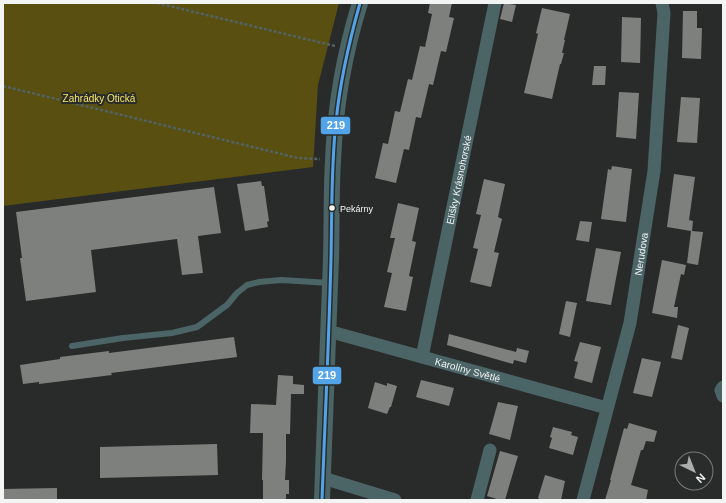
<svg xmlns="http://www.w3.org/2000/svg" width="726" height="503" font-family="Helvetica,sans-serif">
<rect width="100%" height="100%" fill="#292b2a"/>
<path fill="#584f11" d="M3 3H339L318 85 313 167 3 206Z"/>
<path fill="#7e807e" d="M430 3H452L449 17 454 18 446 52 441 51 433 85 429 84 421 118 416 117 409 150 404 149 396 183 375 178 383 143 388 144 395 111 400 112 408 79 412 80 420 46 425 47 432 14 428 13Z
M504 3 516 5 512 22 500 19Z
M542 8 570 14 564 40H565L562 53H564L561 64H560L552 99 524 93 538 34 536 33Z
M683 11H697V28H702L701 59 682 58Z
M622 17 641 18 640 63 621 62Z
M594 66H606L605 85H592Z
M619 92 639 93 636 139 616 137Z
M681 97 700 98 697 143 677 142Z
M612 166 632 169 626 222 601 219 608 169 611 170Z
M674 174 695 177 689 220 693 221 692 231 703 232 698 265 687 263 691 231 667 227Z
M484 179 505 184 498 217 502 219 494 252 499 253 491 287 470 282 478 249 473 248 481 215 476 214Z
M261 181 262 186H264L269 221 267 222 268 227 245 231 237 184Z
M214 187 221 233 198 236 203 273 182 275 177 239 91 250 96 292 26 301 20 258H22L16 212Z
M398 203 419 208 412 241 416 242 409 276 413 277 406 311 384 307 392 273 387 272 395 238H390Z
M580 221 592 222 589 242 576 240Z
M596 248 621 252 611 305 586 301Z
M662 260 686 265 684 275 681 274 674 307H678L677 318 652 313Z
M566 301 577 303 570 337 559 334Z
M678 325 689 328 682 360 671 358Z
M449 334 516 352 517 348 529 351 526 363 514 360 513 364 447 345Z
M234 337 237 357 111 373 112 375 39 384V382L23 384 20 365 60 359V357L109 351V353Z
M580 342 601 347 592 383 574 378 578 362 574 361Z
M642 358 661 362 652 397 633 393Z
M278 375 293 376V384L304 385V394H291L290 434H286V461L285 480H289V494H286V500H263V480H262L263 433H250L251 404 276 405Z
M421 380 454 388 449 406 416 397Z
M375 382 387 386V383L397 386 391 407H390L387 414 368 408Z
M498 402 518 406 510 440 489 434Z
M629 423 657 431 654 442 646 441 643 450H641L631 485 648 490 646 500H605L611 480H610L624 428 627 429Z
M553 427 572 432 571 435 578 437 573 455 549 448 552 438 550 437Z
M217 444 218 475 100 478V447Z
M500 451 518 456 505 500H500L487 496Z
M545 475 565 481 561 500H538L539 498H538Z
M57 488V500H3V489Z"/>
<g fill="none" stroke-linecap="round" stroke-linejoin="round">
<path stroke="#536364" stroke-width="2.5" stroke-dasharray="3 2" stroke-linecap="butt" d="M157 3 335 46
M3 86 298 158 320 159"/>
<path stroke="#4b6466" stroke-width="6" d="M72 346 123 338 172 333 197 327 227 305 237 293 247 285 259 282 281 280 330 283"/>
<g stroke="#4b6466" stroke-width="13">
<path id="s1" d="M328 331 607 408"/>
<path id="s2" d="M422 357 495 3"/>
<path d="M723 387 721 390 723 396"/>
<path d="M323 478 395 500"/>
<path d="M477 500 490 450"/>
<path id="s3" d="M583 500 630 323 654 171 664 13 662 3"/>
</g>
<path stroke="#4b6466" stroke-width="16" d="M322 500C325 419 328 338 331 258 332 225 331 193 333 161 335 108 344 54 360 3"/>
<defs>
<path id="bus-1" d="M322 500C325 419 329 339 331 258 332 212 331 167 336 122 340 81 349 42 360 3"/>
</defs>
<use href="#bus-1" stroke="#282c2a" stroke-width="6"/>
<use href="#bus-1" stroke="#53a3e8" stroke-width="3"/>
</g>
<circle fill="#f2f5f4" stroke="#282c2a" stroke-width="1.5" cx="332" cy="208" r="3.5"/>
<g text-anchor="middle" stroke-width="4" stroke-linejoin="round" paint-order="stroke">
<g font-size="9" fill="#f2f5f4" stroke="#282c2a" text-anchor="start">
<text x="340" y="212">Pekárny</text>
</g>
<g font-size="10" fill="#fae664" stroke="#282c2a">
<text x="99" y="102">Zahrádky Otická</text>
</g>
<g font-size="10" fill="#f2f5f4" stroke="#282c2a">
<text dy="4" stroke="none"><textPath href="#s2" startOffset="181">Elišky Krásnohorské</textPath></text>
<text dy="4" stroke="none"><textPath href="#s3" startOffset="253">Nerudova</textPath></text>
<text dy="4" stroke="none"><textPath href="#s1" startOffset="145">Karolíny Světlé</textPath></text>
</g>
</g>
<g stroke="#282c2a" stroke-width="1.5">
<rect x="320" y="116" width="31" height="19" rx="4" fill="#53a3e8"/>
<rect x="312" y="366" width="30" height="19" rx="4" fill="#53a3e8"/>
</g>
<g font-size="11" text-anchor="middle" font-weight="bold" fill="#fff">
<text x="336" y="129">219</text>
<text x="327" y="379">219</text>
</g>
<rect width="726" height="503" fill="none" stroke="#f2f5f4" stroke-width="8"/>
<g transform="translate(694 471) rotate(137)"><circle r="19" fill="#282c2a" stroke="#797c7b"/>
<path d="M0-3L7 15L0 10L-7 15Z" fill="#acaead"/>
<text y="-6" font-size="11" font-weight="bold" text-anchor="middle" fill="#f2f5f4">N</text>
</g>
</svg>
